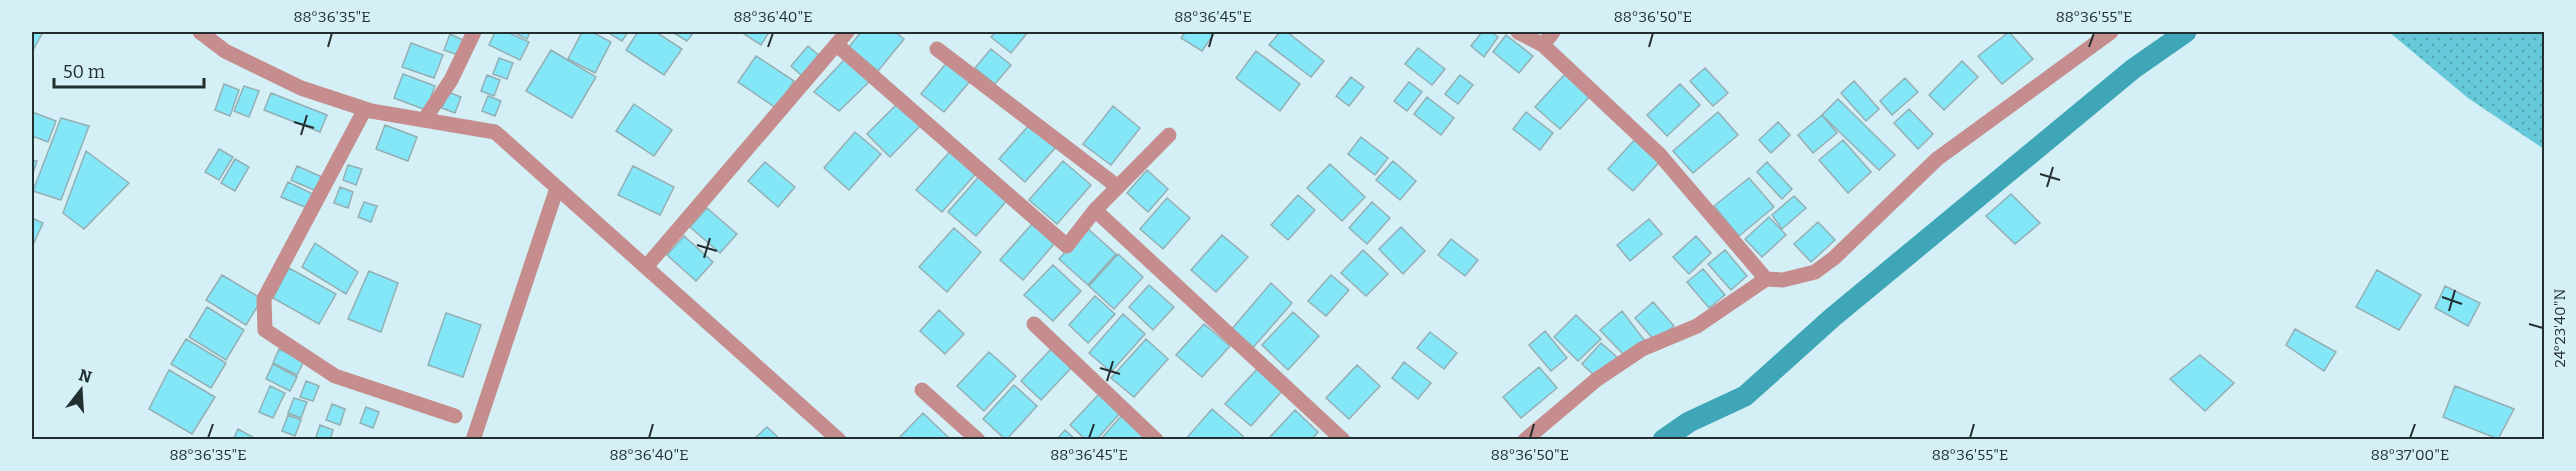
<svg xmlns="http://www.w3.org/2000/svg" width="2576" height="471" font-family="Bitter,serif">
<defs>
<pattern id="grass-dots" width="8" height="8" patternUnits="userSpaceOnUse" patternTransform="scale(1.5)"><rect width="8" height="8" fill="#65c9da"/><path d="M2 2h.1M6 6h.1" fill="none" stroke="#53a4b1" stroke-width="1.8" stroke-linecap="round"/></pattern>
</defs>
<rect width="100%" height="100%" fill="#d4f0f6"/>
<path fill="url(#grass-dots)" d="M2389 32H2544V149L2468 98Z"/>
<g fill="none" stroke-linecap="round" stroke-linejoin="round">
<path stroke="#3fa6b7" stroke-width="21" d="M1663 440 1689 422 1745 396 1833 317 2006 174 2133 69 2186 32"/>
</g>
<path fill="#84e7f8" stroke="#94afb4" stroke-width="1.5" d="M32 32H43L32 52Z
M495 32H507L529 42 520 60 489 45Z
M513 32H530L527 39Z
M582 32H592L611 42 595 73 568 59Z
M607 32H628L622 41Z
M638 32H656L682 49 664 75 626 50Z
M672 32H694L687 41Z
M741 32H769L761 45Z
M861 32H895L904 39 878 71 849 47Z
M996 32H1028L1011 53 991 37Z
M1185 32H1215L1202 51 1181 38Z
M1280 32H1287L1324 61 1311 77 1269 45Z
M1482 32H1491L1498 37 1484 57 1471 46Z
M2009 32 2033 59 2002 84 1978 56Z
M450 34 463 40 458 55 444 50Z
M1506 35 1533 56 1519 73 1493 52Z
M411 43 443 55 434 78 402 67Z
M808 46 821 57 803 77 791 66Z
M1418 48 1445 69 1432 85 1405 64Z
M991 49 1011 65 995 84 975 68Z
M551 50 596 77 572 118 526 91Z
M1256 51 1300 84 1280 111 1236 78Z
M756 56 794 81 776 108 738 82Z
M499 58 513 63 507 79 493 74Z
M845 59 870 81 839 111 814 92Z
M948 61 971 80 944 112 921 94Z
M1962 61 1978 77 1944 110 1929 95Z
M1705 68 1728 93 1713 106 1690 81Z
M403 74 435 86 426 110 394 98Z
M1565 74 1590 96 1560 129 1535 107Z
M487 75 500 80 494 96 481 91Z
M1460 75 1473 85 1458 104 1445 94Z
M1351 77 1364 87 1349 106 1336 96Z
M1905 78 1918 92 1892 115 1880 101Z
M1854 81 1879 109 1866 121 1841 93Z
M1409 82 1422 92 1407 111 1394 101Z
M224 84 239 90 230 116 215 110Z
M1680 84 1700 105 1667 136 1647 115Z
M244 86 259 91 249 117 234 111Z
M448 92 461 97 455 113 442 108Z
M271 93 327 115 320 132 264 110Z
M488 96 501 101 495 116 482 111Z
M1427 97 1454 118 1441 135 1414 114Z
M1838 99 1895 155 1879 170 1822 115Z
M634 104 672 130 654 156 616 131Z
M897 104 920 126 890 157 867 134Z
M1113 106 1140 128 1111 165 1083 144Z
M1909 109 1933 134 1918 149 1894 123Z
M32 112 56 121 48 142 32 136Z
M1526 112 1553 133 1540 150 1513 129Z
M1718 112 1738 135 1693 173 1673 151Z
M1822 115 1837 133 1813 153 1798 135Z
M61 118 89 126 61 200 33 191Z
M1778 122 1790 135 1771 153 1759 140Z
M1030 124 1056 147 1025 182 999 159Z
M385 125 417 137 408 161 376 149Z
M855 132 881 154 849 190 824 168Z
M1638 136 1663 158 1633 191 1608 169Z
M1361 137 1388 158 1375 175 1348 154Z
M1843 140 1871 172 1848 193 1819 160Z
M953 148 979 170 942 212 916 190Z
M219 149 233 157 219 180 205 172Z
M86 151 129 183 84 229 63 213Z
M235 159 249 167 235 191 221 183Z
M32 160 37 161 32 176Z
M1063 161 1091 185 1057 224 1029 200Z
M1393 161 1416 181 1400 200 1376 180Z
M765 162 795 187 778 207 748 181Z
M1767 162 1792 189 1782 199 1757 172Z
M1330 164 1365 197 1342 221 1307 188Z
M348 165 362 169 356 185 343 180Z
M297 166 322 177 316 191 291 180Z
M633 166 674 187 660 215 618 195Z
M1147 170 1168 189 1148 212 1127 193Z
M982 173 1010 197 976 236 948 212Z
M1749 178 1774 207 1739 236 1714 206Z
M288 182 313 194 307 208 281 197Z
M340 187 353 192 348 208 334 203Z
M2011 194 2040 223 2015 244 1986 216Z
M1298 195 1315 210 1288 240 1271 225Z
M1794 196 1806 208 1782 229 1772 215Z
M1167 198 1190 218 1163 249 1140 229Z
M364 202 377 206 371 222 358 217Z
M1372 202 1390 218 1367 244 1349 228Z
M707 208 737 234 720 253 690 227Z
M1769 217 1786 235 1762 257 1745 239Z
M32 218 43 223 32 247Z
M1649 219 1662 234 1630 261 1617 245Z
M1818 222 1835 240 1811 262 1794 244Z
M1032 224 1054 244 1023 280 1000 260Z
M1401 227 1425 251 1403 274 1379 249Z
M954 228 981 252 947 292 919 267Z
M1087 228 1116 254 1088 285 1059 259Z
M1222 235 1248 257 1216 292 1191 270Z
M684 236 713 262 696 281 667 255Z
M1696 236 1711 253 1689 274 1673 257Z
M1451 239 1478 260 1465 276 1438 255Z
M315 243 358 272 346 294 302 267Z
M1363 250 1388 274 1366 296 1341 273Z
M1725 250 1747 276 1731 290 1708 264Z
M1118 254 1143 277 1114 309 1089 286Z
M1053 265 1081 291 1053 321 1024 295Z
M289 268 336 294 319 324 273 298Z
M1703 269 1725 295 1709 308 1687 282Z
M2377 270 2421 295 2399 330 2356 307Z
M369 271 398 283 381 332 348 319Z
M222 275 262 299 246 325 206 300Z
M1331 275 1349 290 1326 316 1308 301Z
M1271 283 1292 303 1251 350 1231 330Z
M1149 285 1174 307 1153 330 1129 307Z
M2445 286 2480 303 2468 326 2435 308Z
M1095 296 1115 314 1088 343 1069 325Z
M1653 302 1674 326 1655 341 1635 318Z
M207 307 244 330 226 360 189 337Z
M939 310 964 334 945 354 920 331Z
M1622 311 1645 341 1625 356 1600 330Z
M1293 312 1319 336 1288 370 1262 345Z
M446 313 481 325 463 377 428 365Z
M1123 314 1145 334 1111 372 1089 353Z
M1576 315 1601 339 1578 361 1554 337Z
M1204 324 1230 346 1202 377 1176 355Z
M2295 329 2336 352 2324 371 2286 345Z
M1545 331 1567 358 1551 371 1529 345Z
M1430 332 1457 353 1444 369 1417 348Z
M186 339 226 363 211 388 171 364Z
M1146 339 1168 359 1134 397 1111 378Z
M1601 343 1618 358 1596 377 1582 364Z
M1054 346 1074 365 1041 400 1021 381Z
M279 349 304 361 297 375 273 363Z
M989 352 1016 376 984 411 957 386Z
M2200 355 2234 383 2205 411 2170 379Z
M1404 362 1431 383 1418 399 1392 378Z
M273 364 297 377 290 391 266 379Z
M1357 365 1380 386 1349 419 1326 398Z
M1539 367 1557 388 1521 418 1503 397Z
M1257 369 1282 391 1251 426 1225 404Z
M169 370 215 397 192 434 149 409Z
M306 381 319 386 313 401 300 397Z
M1014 385 1037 406 1006 440 983 419Z
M270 386 285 393 273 418 259 412Z
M2455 386 2514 409 2498 439 2443 417Z
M1100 393 1121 412 1096 440H1086L1070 425Z
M294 398 307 402 301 418 288 413Z
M332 404 345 409 340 425 326 420Z
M366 407 379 412 373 428 360 423Z
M1212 409 1243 436 1240 440H1185Z
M1295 410 1318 432 1311 440H1267Z
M923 413 949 438 897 440Z
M288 415 301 420 295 436 282 431Z
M1122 415 1148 440H1100Z
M320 425 333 430 330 440H315Z
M767 427 781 440H753Z
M238 429 258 440H233Z
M1065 430 1076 440H1056Z"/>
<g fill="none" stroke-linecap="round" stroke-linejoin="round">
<path stroke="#c68d8e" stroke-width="15" d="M200 32 225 51 301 88 371 111 495 132 839 440
M1518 32 1543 45 1660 155 1766 279 1697 326 1642 349 1596 380 1525 440
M837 45 1067 246 1095 210 1169 135
M1543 45 1553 32
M937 49 1118 187
M365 109 264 299 265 330 335 376 455 416
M424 120 451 80 474 32
M1095 210 1343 440
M646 267 847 32
M1766 279 1783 280 1815 272 1834 258 1937 159 2111 32
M1034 324 1156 440
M922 390 978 440
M473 440 557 188"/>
</g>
<path fill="none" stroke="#232e30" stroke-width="2" d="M328 47 332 33M768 47 773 33M1209 47 1213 33M1649 47 1653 33M2089 47 2094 33M294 122 314 128M301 135 307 115M2040 174 2060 180M2047 187 2053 167M697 245 717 251M704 258 710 238M2442 297 2462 304M2449 311 2455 290M2529 324 2543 328M1100 368 1120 374M1107 381 1113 361M208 438 213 424M649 438 653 424M1089 438 1094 424M1530 438 1534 424M1970 438 1974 424M2410 438 2415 424"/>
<rect width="2576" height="471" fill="none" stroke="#d4f0f6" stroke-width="66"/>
<g transform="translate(81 390) rotate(17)" stroke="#d4f0f6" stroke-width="4.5" paint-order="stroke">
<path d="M0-4.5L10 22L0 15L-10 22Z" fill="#232e30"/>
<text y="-9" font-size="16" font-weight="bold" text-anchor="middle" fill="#232e30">N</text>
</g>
<path d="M54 78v9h150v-9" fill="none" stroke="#232e30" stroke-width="3"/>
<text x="63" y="78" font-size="18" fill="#232e30" stroke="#d4f0f6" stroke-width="4.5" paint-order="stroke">50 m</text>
<rect x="33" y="33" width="2510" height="405" fill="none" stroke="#232e30" stroke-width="2"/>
<g font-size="15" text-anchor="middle" fill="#232e30">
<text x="332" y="22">88°36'35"E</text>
<text x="773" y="22">88°36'40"E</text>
<text x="1213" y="22">88°36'45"E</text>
<text x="1653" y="22">88°36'50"E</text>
<text x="2094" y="22">88°36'55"E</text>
<text transform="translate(2560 328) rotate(-90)" y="5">24°23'40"N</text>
<text x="208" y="460">88°36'35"E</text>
<text x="649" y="460">88°36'40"E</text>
<text x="1089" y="460">88°36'45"E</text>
<text x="1530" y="460">88°36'50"E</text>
<text x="1970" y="460">88°36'55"E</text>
<text x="2410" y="460">88°37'00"E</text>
</g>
</svg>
